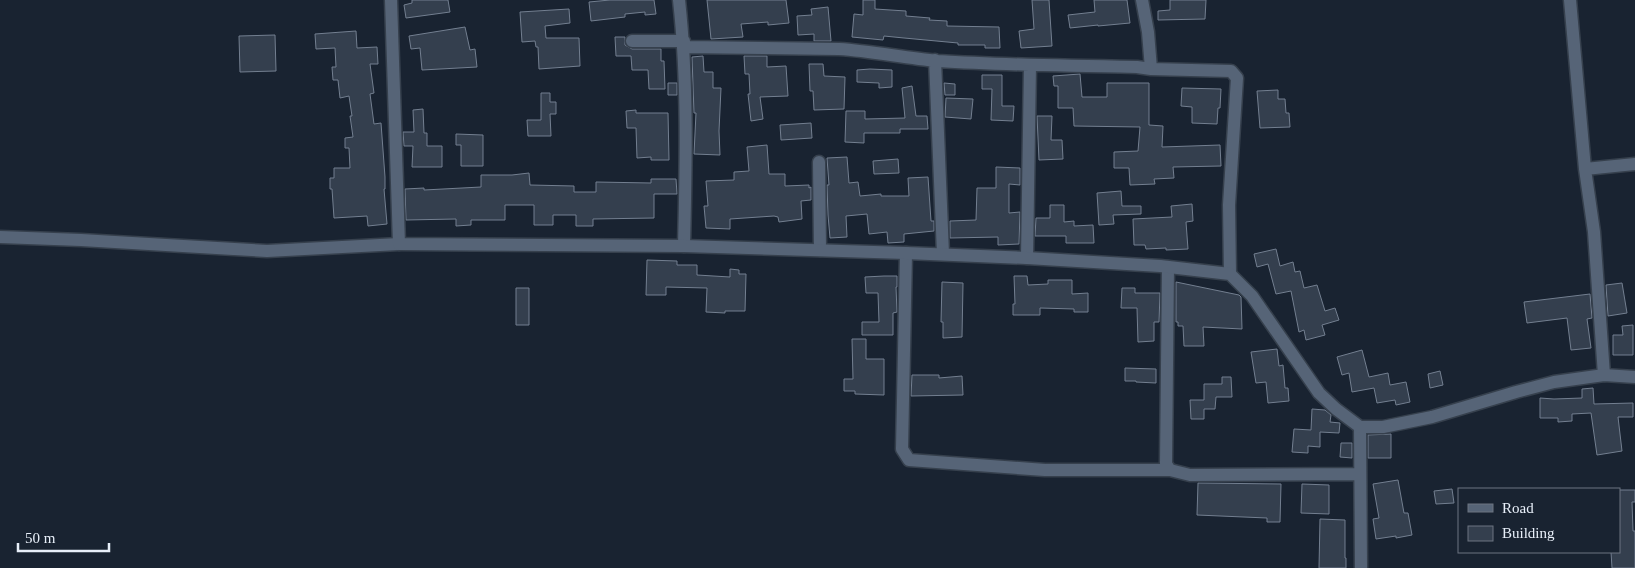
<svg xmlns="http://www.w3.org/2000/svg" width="1635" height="568" font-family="Georgia,serif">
<rect width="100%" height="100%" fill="#192331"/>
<path fill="#343f4e" stroke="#737f90" d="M412 0H448L450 12 406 18 404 5 412 3Z
M610 0H654L656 14 645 15V12L625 14V17L591 21 589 2Z
M707 0H786L789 23 768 25V22L741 24 743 37 711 39Z
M863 0H875V9L906 11V16L930 18 929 20 947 21V26L999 27 1000 48H985V45H958V43L904 38 884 36 883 40 852 37 854 14 863 15Z
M1032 0H1049L1052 46 1021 48 1019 31 1034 29Z
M1094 0H1127L1130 23 1098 26V25L1070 28 1068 15 1095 12Z
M1170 0H1206L1205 19 1158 20V11L1170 10Z
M828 7 831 41H814V34L798 35 797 16 812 15 811 9Z
M569 9 570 23 545 26 546 38H579L580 66 539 69 538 47H536L535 41 522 42 520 12Z
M465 27 470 50 475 49 477 67 422 70 420 48 411 49 409 36Z
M356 31 357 48 377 47 378 64H370L374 93 370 94 374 124 381 123 385 177V189H384L387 224 368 226 367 216 334 218 332 189H330V178H334V168H350L349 148H345V138L353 137 350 116H352L349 96 340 98 338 80H333L332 67H336L335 48 316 49 315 34Z
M275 35 276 71 240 72 239 36Z
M615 37H625V45L632 49H661V61H664L665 89H649L648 70H632L631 56H616Z
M703 56 704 72H713V88H721L719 131 720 155 694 154 696 113H694L692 57Z
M744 56H767V67L786 66 788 96 760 97 763 119 751 121 748 94H750L749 74H745Z
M809 64H823L824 76 845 77 844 109 814 110 813 91H810Z
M870 69 892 70V87L879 88V83L857 82V70Z
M1080 74 1082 97H1107V83H1149V125L1163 126 1162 147 1220 145 1221 166 1173 167 1174 178 1154 179 1155 184 1130 185 1129 168H1114V152L1138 151 1140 127 1074 126 1073 108H1058V86H1054L1053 76Z
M982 75H1002V106H1014L1013 121 991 120 992 89H982Z
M668 83H677V95H668Z
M944 83 955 84V95H945Z
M912 86 916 116H927L928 129H900V133H864V143L845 142 846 111H865V119L905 118 902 88Z
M1182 88 1221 89 1220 108H1218L1217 124 1192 123V107L1181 106Z
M1278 90V99H1285L1286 113H1289L1290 127 1260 128 1257 91Z
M541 93H550V102H556V114H550L551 136H528L527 120H541Z
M946 98 973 99 971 119 945 117Z
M423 109 424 133H427V146H442V167H412L413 146H404L403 132H414L413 110Z
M636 110V113H668L669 160H651V157L637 158 636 128H627L626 111Z
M1037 116H1052L1051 140H1062L1063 159 1039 160Z
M811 123 812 138 781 140 780 125Z
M456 134 483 135V166H461V145H456Z
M767 145 769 174H785V186L809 185V188L811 187V200L801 201 802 219 779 222 778 217 774 216 730 219V229L706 228 704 206H708L706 181 734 180V172L749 171 747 147Z
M847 157 849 183 858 182 860 196 881 194V196H909L908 178 928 177 931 221H934V231L904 234V242L888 243 887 232 869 234 867 214 846 216 847 237 830 238 828 215 827 185H829L827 158Z
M898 159 899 173 874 174 873 161Z
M996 167 1020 168V185L1009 184V213L1020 212 1019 244 998 245V237L950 238V221L976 220 977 188H996Z
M529 173 530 185 574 186V192H596V182L651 183V179H676L677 194H654V218L593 219V226H576V215H553V225H534V205H505V220H471V225L456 226V219L406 220 405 189 424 188V190L481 187V175H512Z
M1121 191 1122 206H1141V214L1113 215 1114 224 1099 225 1097 193Z
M1192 204 1193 221 1186 222 1188 249 1166 250V248L1146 249 1145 245H1134L1133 219 1172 217 1171 206Z
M1050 205H1064V222L1074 221V226L1093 225 1094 243H1066V236H1035L1036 218H1050Z
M1276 249 1280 266 1293 262 1295 272 1300 271 1304 288 1317 285 1325 311 1335 308 1339 320 1322 325 1325 335 1306 340 1304 330 1299 332 1291 291 1276 294 1268 264 1257 267 1254 254Z
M647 260 677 261V265H697V275L730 277V269L739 270V274H746L745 311H725V313L706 312 707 288 666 287V295H646Z
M884 276H897V287H896L897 312 893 313V335H862V322H879L878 293H866L865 277Z
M1014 276H1027L1028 285 1048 284V280H1072V294L1088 293V312H1074V309L1040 308V315H1013V304H1015Z
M942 282 963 283 962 337 943 338V322H941Z
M1176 282 1239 295 1241 297 1242 329 1203 327 1204 346H1184L1183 326H1178V322H1176Z
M1622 283 1627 313 1608 316 1606 285Z
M516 288H529V325H516Z
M1122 288H1135V293H1160L1159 322H1154V341L1138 342 1137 308H1121Z
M1590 294 1592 318 1587 319 1591 348 1571 350 1567 318 1527 323 1524 302Z
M1633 325V355H1613V335H1623L1622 326Z
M852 339H866V359H884V395L855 394V391H844V379H853Z
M1277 349 1279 366 1283 365 1285 388H1288L1289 401 1268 403 1266 382 1256 383 1251 352Z
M1362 350 1369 377 1388 373 1390 385 1406 382 1410 402 1396 405 1395 400 1377 403 1374 388 1352 392 1349 373 1342 375 1337 357Z
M1125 368 1156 369V383L1136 382V381H1125Z
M1440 371 1443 385 1430 388 1428 374Z
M912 375H939V378L962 376 963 395 911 396Z
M1222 377H1231L1232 397H1216L1215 409H1204V419H1191L1190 400H1204V384H1222Z
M1593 388 1594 404 1633 403V417H1618L1622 451 1597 455 1591 413 1572 414V421L1558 422V418H1540V398L1554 399 1582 398V389Z
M1312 409 1325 410 1331 415 1330 422 1340 423 1339 433 1320 432V447L1308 446V453L1292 452 1294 429 1311 430Z
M1391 434V458H1368V435Z
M1341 443H1352V458L1340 457Z
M1398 480 1404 513H1408L1412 535 1396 538V536L1376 539 1373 519 1379 518 1373 484Z
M1198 483 1281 484 1280 522H1267V518L1197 515Z
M1302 484 1329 485V514L1301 513Z
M1452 489 1454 503 1436 504 1434 491Z
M1619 490H1635V502H1632L1633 531H1635V568H1612L1611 552H1619Z
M1320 519 1345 520V558H1346V568H1319Z"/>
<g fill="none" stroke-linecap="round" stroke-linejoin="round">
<defs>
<path id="minor" d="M679 0C688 82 686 164 684 246
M1570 0 1585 169 1594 232 1604 375
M632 41H684
M685 47 839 49C872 51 904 58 938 61 1004 65 1070 66 1137 67L1151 69 1148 32 1142 0
M935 60 943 254
M1151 69 1231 71 1237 78 1229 205 1230 274
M819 162 820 250
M1585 169 1635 164
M0 237 81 240 267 251 399 244
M906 253 902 449 909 460 1045 470H1170
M1027 258 1030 65
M1168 267 1166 464 1170 470 1190 475 1360 474
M1360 427 1361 568"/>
<path id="tertiary" d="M391 0 399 244 684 246 906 253 1027 258 1160 266 1230 274 1252 296 1319 393 1336 409 1360 427H1383L1432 417 1516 392 1554 382 1604 375 1635 377"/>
</defs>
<use href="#minor" stroke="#36404d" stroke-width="15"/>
<use href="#tertiary" stroke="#36404d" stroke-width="15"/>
<use href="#minor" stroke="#566477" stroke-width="12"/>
<use href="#tertiary" stroke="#566477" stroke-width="12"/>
</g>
<rect x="1458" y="488" width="162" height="65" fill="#192331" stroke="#6c7581"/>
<rect x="1468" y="504" width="25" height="8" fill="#566477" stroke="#6c7581"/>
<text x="1502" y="513" font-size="15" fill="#e8eff9">Road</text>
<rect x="1468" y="526" width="25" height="15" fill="#343f4e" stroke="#6c7581"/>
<text x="1502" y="538" font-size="15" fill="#e8eff9">Building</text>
<path d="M18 543v8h91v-8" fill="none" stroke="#e8eff9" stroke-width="2.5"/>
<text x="25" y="543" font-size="15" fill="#e8eff9" stroke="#192331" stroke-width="4" paint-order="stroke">50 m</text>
</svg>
